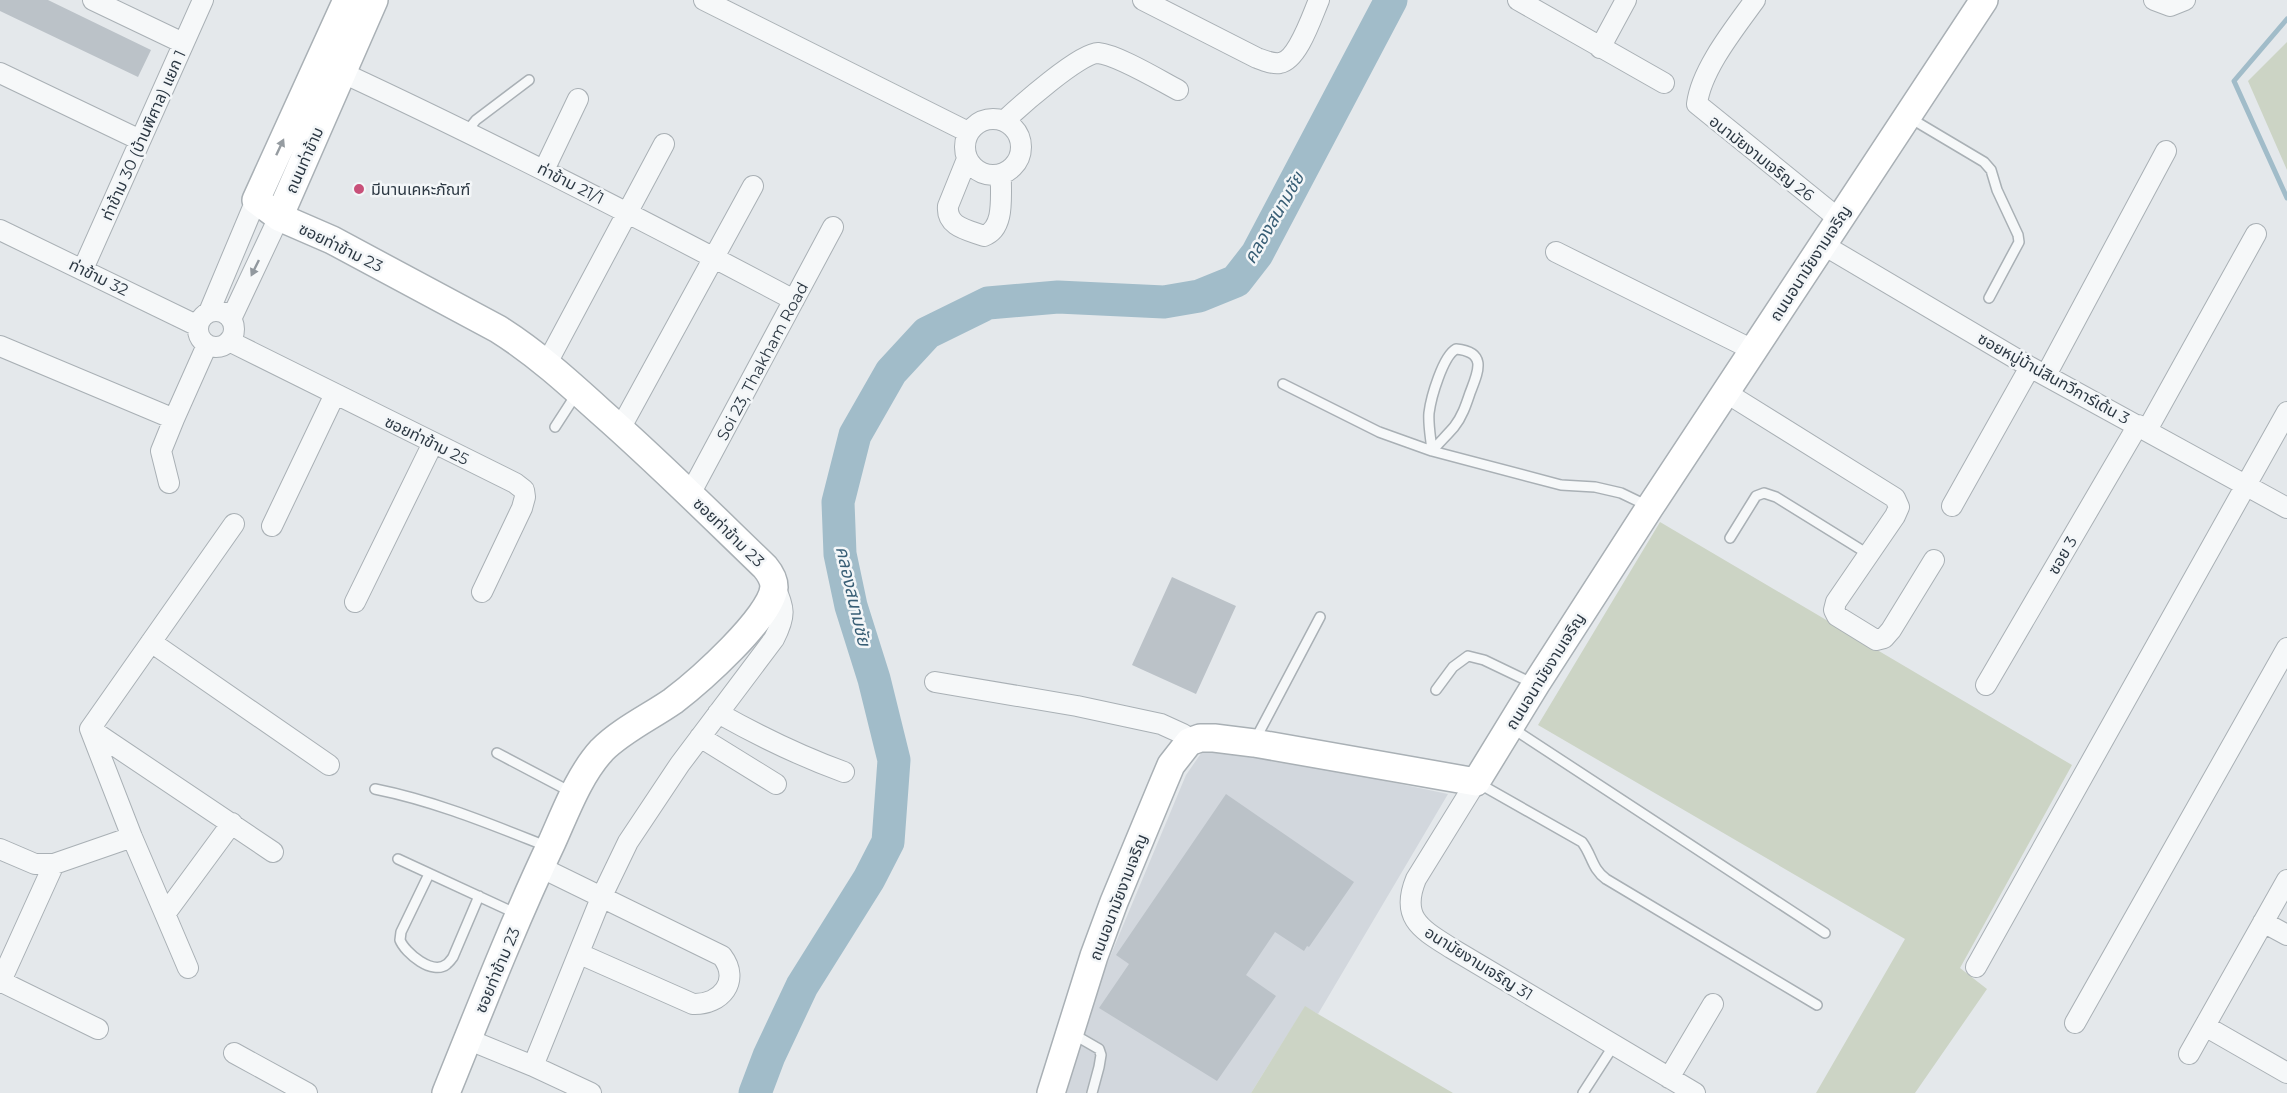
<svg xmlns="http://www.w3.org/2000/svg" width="2287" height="1093" font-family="Montserrat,'Noto Sans Thai',sans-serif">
<rect width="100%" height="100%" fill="#e4e8eb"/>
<path fill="#d2d7dd" d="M1204 749 1237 750 1448 794 1318 1014 1305 1007 1251 1093H1064L1089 1007 1186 775Z"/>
<path fill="#ccd4c5" d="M2287 42V170L2248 81Z
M1660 522 2072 765 1960 968 1987 989 1915 1093H1816L1905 939 1538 725Z
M1305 1006 1318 1014 1453 1093H1251Z"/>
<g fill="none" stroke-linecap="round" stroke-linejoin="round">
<path stroke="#a1bcc9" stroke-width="5" d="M2287 19 2234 81 2287 198"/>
<path stroke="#a1bcc9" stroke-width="33" d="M755 1093 769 1056 802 986 869 879 888 842 894 760 874 679 851 606 840 554 838 502 855 435 891 372 927 333 988 303 1058 297 1164 302 1199 296 1236 281 1257 254 1391 0"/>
</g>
<path fill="#bbc2c8" d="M0 0H48L151 50 138 77 0 11Z
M1172 577 1236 606 1196 694 1132 665Z
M1226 794 1354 882 1309 947 1307 946 1304 951 1275 932 1246 975 1276 996 1217 1081 1099 1008 1129 964 1116 955Z"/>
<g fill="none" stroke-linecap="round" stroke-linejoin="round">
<defs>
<path id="lane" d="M1910 118 1984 162 1991 170 1997 190 2018 235 2019 242 1989 298
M467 131 476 120 529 80
M1456 349C1488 352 1478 372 1470 393 1466 405 1462 417 1454 427 1447 435 1439 443 1432 451 1431 439 1428 425 1429 413 1431 397 1443 356 1456 349Z
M1283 384 1379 432 1432 451 1561 485 1595 487 1621 493 1648 506
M555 427 577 393
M1730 538 1756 496 1764 493 1776 497 1868 554
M1436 690 1453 667 1468 656 1484 660 1532 683
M1512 728 1825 933
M1255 740 1320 617
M497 753 571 792
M1478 783 1582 842C1592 855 1592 869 1606 879L1817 1005
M375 789C435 801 490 824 546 846
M398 859 517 914
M429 874 401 932 400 940C405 953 433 976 447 964 448 964 453 957 453 957L479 896
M1073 1034 1099 1049 1101 1055 1099 1067 1092 1093
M1583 1093 1614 1045"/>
<path id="street" d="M93 0 183 43
M704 0 968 132
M1143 0 1257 58C1265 61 1272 64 1280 63 1298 60 1312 16 1319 0
M1518 0 1664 83
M1755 0C1734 29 1701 70 1697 104L1839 219
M2154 0 2170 6 2185 0
M1600 48 1626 0
M0 73 140 140
M343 73C496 144 645 221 794 300
M965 147a28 28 0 1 1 56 0a28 28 0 1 1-56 0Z
M1004 121C1019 107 1081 52 1098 53 1118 55 1159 80 1178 90
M967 159 948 206C946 227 968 230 984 236 1006 228 1000 194 1001 174
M544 170 578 99
M0 230 198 326
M1822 244 2030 367 2287 508
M1556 252 1753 350
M83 269 203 0
M198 329a18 18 0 1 1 36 0a18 18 0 1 1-36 0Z
M209 312 256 200
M231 319 279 217
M229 341 515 483 524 490 525 497 522 508 482 592
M0 346 174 419 207 345
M547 363 664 144
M2046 375 2166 151
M1725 392 1895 498 1899 507 1895 516 1836 602 1834 610 1837 616 1876 640 1884 638 1891 630 1934 560
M620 429 753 186
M2147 430 2256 234
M169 483 161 451 174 419
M690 494 833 227
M1952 506 2030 367
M272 526 335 394
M355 602 433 443
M151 642 329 765
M935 682 1077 706 1161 724 1183 734 1189 742
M1986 685 2138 425
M718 713C759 736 800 756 844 772
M90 729 132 837 165 914 232 823
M90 729 234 524
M90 729 273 852
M700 737 776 784
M1476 782 1416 879C1400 918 1421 929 1451 948L1695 1093
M0 849 35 864H54L132 837
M540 867 722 956C741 981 721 1005 693 1004L580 954
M165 914 188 968
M2263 922 2287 935
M1976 967 2287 412
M0 981 98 1029
M0 983 54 864
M2075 1023 2287 648
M2205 1026 2287 1073
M467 1039 533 1066 591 1093
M234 1053 307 1093
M2189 1054 2287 880
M533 1066 601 898 628 842 680 764 774 639C786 616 785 608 774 585
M1669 1078 1713 1004"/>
<path id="secondary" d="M347 0 256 200 279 217 332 240 498 329C536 353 568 382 601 412 658 462 711 515 765 567 770 573 774 580 774 587 772 617 698 682 673 701 650 717 622 730 602 750 579 775 566 811 552 842 513 924 480 1009 446 1093
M279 217 374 0
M1051 1093 1094 956 1114 902 1163 784 1171 765 1189 742 1200 738H1214L1254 743 1476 782 1536 684 1650 507 1984 0"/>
</defs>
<use href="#lane" stroke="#a9b0b5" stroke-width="12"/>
<use href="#street" stroke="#a9b0b5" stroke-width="22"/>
<use href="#secondary" stroke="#a9b0b5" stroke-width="30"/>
<use href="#lane" stroke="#f6f8f9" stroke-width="9"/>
<use href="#street" stroke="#f6f8f9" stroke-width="20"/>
<use href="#secondary" stroke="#fff" stroke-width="27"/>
</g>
<defs><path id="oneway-solid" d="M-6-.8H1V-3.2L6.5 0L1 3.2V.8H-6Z" transform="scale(1.5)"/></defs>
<use fill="#969ca1" href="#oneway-solid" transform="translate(280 147) rotate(-65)"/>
<use fill="#91989e" href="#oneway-solid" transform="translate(255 268) rotate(116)"/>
<circle fill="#c85079" stroke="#f3f6f8" stroke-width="2" cx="359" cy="189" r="6"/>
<g text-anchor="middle" stroke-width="5" stroke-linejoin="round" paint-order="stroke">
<g font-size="16" fill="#2c3843" stroke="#f3f6f8">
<text transform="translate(143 135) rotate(-66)" y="6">ท่าข้าม 30 (บ้านพิศาล) แยก 1</text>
<text transform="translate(1762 158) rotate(38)" y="6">อนามัยงามเจริญ 26</text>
<text transform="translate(304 160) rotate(-66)" y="6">ถนนท่าข้าม</text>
<text transform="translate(571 183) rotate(27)" y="6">ท่าข้าม 21/1</text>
<text transform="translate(341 247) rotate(26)" y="6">ซอยท่าข้าม 23</text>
<text transform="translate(1810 263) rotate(-57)" y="6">ถนนอนามัยงามเจริญ</text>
<text transform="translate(99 277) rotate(26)" y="6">ท่าข้าม 32</text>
<text transform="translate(762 361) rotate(-62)" y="6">Soi 23, Thakham Road</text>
<text transform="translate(2054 378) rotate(29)" y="6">ซอยหมู่บ้าน่สินทวีการ์เด้น 3</text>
<text transform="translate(427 440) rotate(26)" y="6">ซอยท่าข้าม 25</text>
<text transform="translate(729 532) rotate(44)" y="6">ซอยท่าข้าม 23</text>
<text transform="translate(2062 555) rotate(-60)" y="6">ซอย 3</text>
<text transform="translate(1545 671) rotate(-58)" y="6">ถนนอนามัยงามเจริญ</text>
<text transform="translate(1118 897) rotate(-69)" y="6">ถนนอนามัยงามเจริญ</text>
<text transform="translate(1479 963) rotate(32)" y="6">อนามัยงามเจริญ 31</text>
<text transform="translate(497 970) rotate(-67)" y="6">ซอยท่าข้าม 23</text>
</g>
<g font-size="16" fill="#2c3843" stroke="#f3f6f8" text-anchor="start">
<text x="371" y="195">มีนานเคหะภัณฑ์</text>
</g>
<g font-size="18" font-style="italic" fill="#385e75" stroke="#f3f6f8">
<text transform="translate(1274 218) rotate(-60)" y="6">คลองสนามชัย</text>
<text transform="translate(853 596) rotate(77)" y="6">คลองสนามชัย</text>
</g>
</g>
</svg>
